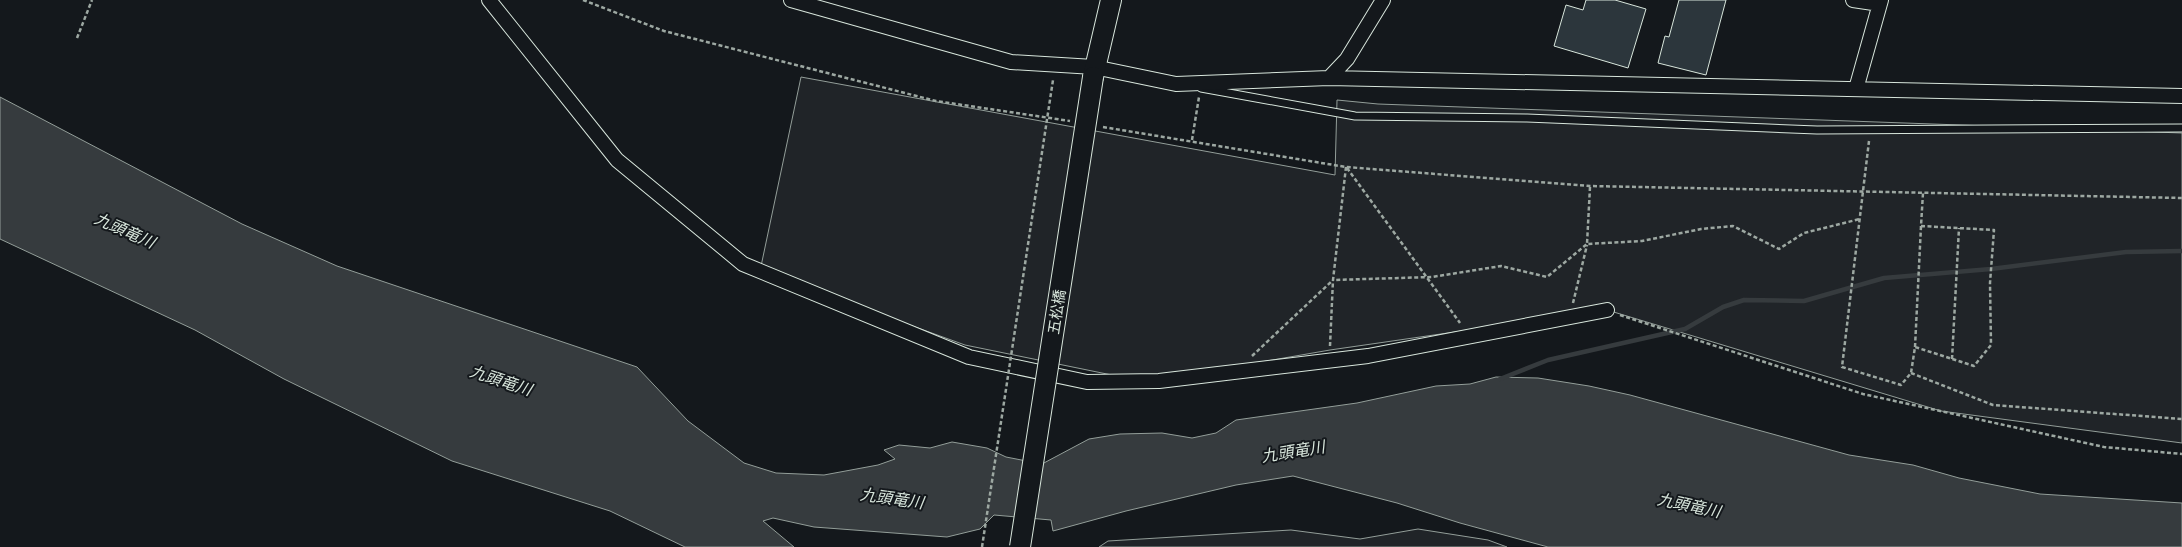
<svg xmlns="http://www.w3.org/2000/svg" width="2182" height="547" font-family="Barlow,'Noto Sans JP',sans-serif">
<rect width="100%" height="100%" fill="#14181c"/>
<path fill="#202428" stroke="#939e99" d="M801 77 1335 175 1337 100 1378 104 2182 133V443L1941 411 1607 310 1330 350 1146 382 965 345 760 271Z
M1418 529 1488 540 1507 547H1099L1108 541 1291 530 1360 539Z"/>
<path fill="#363b3e" stroke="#939e99" d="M0 97 242 224 337 266 637 367 688 421 744 463 776 473 824 475 878 465 895 459 884 450 899 445 930 448 952 442 987 448 1006 457 1042 464 1089 439 1120 434 1162 433 1192 438 1216 433 1236 420 1357 403 1436 386 1470 384 1496 377 1538 378 1589 386 1630 395 1849 455 1913 465 1959 478 2040 494 2182 503V547H1548L1460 523 1397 503 1293 476 1236 485 1126 511 1053 531 1051 520 994 515 980 529 947 537 814 527 773 518 763 521 794 547H685L610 511 452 461 284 379 195 330 0 239Z"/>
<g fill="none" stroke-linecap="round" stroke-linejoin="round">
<path stroke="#363b3e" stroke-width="4.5" d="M1500 379 1548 360 1685 329 1723 307 1744 300 1804 301 1884 278 1991 269 2126 252 2182 251"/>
</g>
<path fill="#2c363c" stroke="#d8e6dc" d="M1586 0H1615L1646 9 1628 68 1554 46 1566 5 1583 10Z
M1679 0H1726L1706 75 1658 63 1665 36 1669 37Z"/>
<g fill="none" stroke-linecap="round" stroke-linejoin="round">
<defs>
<path id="service" d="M1201 88 1355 116 1527 118 1817 130 2182 128"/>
<path id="minor" d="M489 0 617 160 743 264 969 357 1087 382 1159 381 1368 356 1607 310
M791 0 1011 62 1094 67 1176 84 1329 78 1347 59 1383 0
M1853 0 1880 4
M1329 78 2182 96
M1856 89 1881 0"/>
<path id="secondary" d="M1093 77 1111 0"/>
</defs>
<use href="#service" stroke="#d8e6dc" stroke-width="9"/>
<use href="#minor" stroke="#d8e6dc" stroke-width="16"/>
<use href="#secondary" stroke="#d8e6dc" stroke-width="22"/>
<path stroke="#9da8a2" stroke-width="2.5" stroke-dasharray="4 2.5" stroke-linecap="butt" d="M583 0 664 31 936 101 1070 121
M77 38 92 0
M1103 127 1346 167 1590 186 2182 198
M1192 140 1199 97
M1869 141 1842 367 1901 385 1911 373 1915 347 1974 366 1991 345 1990 283 1994 230 1921 226 1923 193
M1346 167 1333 280 1432 277 1501 266 1547 277 1587 244
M1347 168 1460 323
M1590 187 1587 244 1642 241 1701 229 1733 226 1779 249 1804 233 1860 219
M1573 303 1587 245
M1620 315 1863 394 2104 447 2182 454
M1330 346 1333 280
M1915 347 1921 226
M1252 356 1333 280
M1952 359 1959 228
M1911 373 1993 405 2182 419"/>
<use href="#service" stroke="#14181c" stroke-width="7"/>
<use href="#minor" stroke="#14181c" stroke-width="14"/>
<use href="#secondary" stroke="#14181c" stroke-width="20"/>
<defs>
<path id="secondary-bridge" d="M1020 547 1093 77"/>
</defs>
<use href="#secondary-bridge" stroke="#d8e6dc" stroke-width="22" stroke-linecap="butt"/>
<path stroke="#9da8a2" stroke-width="2.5" stroke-dasharray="4 2.5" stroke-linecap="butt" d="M982 547 1053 80"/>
<use href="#secondary-bridge" stroke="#14181c" stroke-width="20"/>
</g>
<g text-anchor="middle" stroke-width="4" stroke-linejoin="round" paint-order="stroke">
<g font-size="15" fill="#d8e6dc" stroke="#14181c">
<text transform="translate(1057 312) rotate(-81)" y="5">五松橋</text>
</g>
<g font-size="16" font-style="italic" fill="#d8e6dc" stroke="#14181c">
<text transform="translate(125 230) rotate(24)" y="6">九頭竜川</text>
<text transform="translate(501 380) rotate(18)" y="6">九頭竜川</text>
<text transform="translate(1293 451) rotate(-9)" y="6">九頭竜川</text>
<text transform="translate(892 498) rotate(8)" y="6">九頭竜川</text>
<text transform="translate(1689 505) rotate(12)" y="6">九頭竜川</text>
</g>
</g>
</svg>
